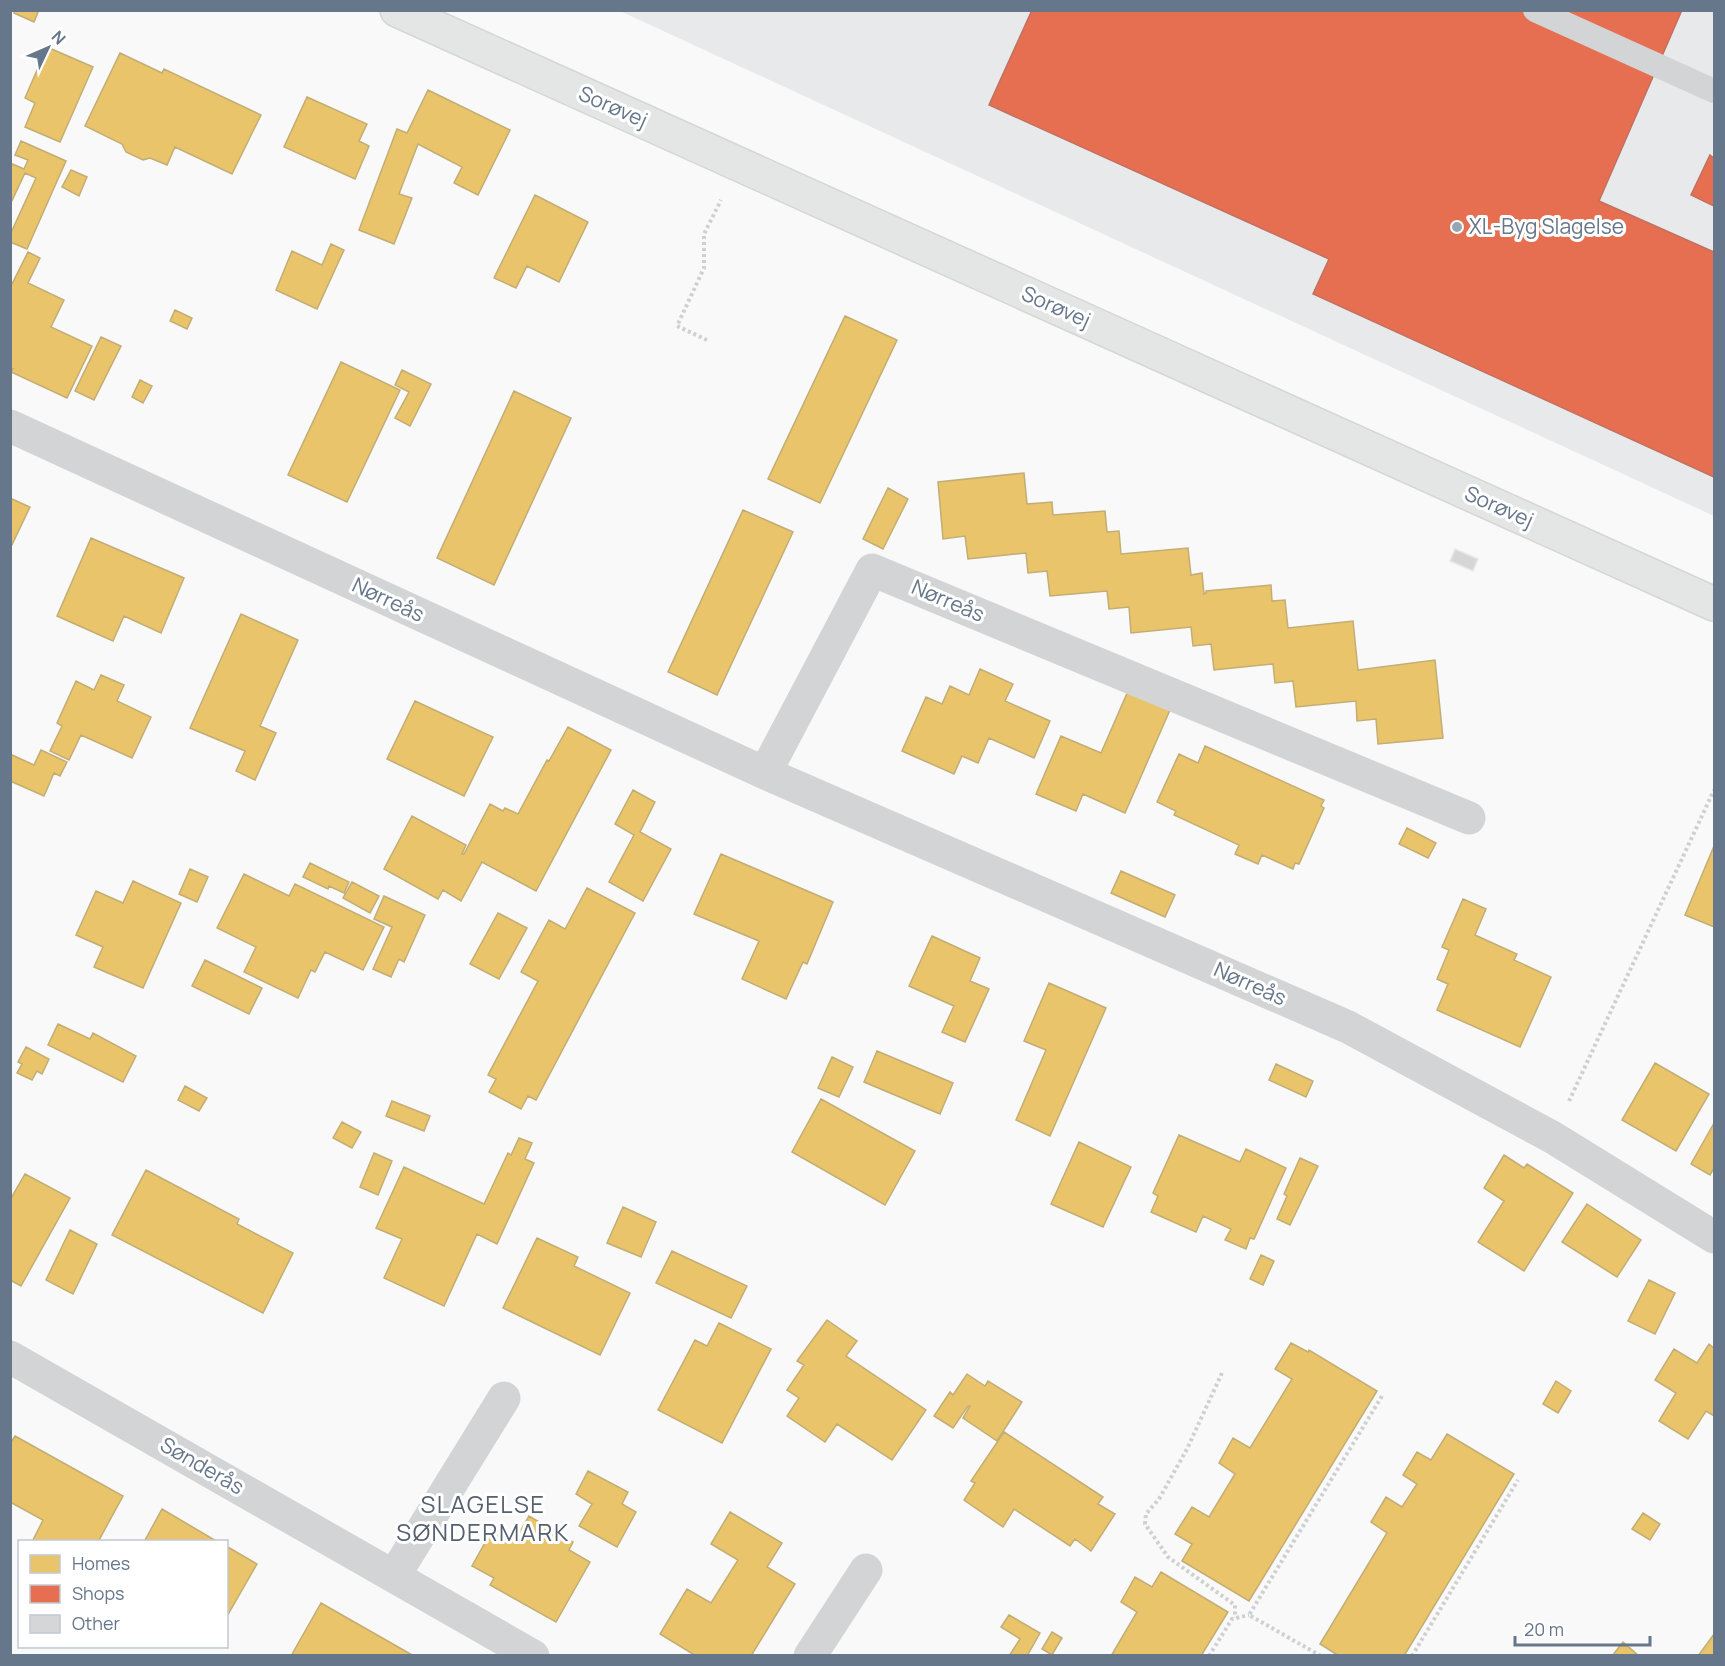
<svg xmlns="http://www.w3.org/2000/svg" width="1725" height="1666" font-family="Manrope,sans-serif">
<rect width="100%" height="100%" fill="#f9f9f9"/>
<path fill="#e8e9ea" d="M620 11H1714V516Z"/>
<path fill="#e9c46a" stroke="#c2ad74" stroke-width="1.5" d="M15 10H39L34 22 14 13Z
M47 47 93 67 60 142 25 127 35 103 25 98Z
M120 53 162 73 164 69 261 115 232 174 175 147 167 165 150 158 143 160 126 152 122 144 85 126Z
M428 90 510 130 478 195 454 183 462 167 418 144 399 194 412 198 394 244 359 230 397 129 407 133Z
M307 97 367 124 359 141 369 146 355 179 284 147Z
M21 141 66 161 27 249 10 242V235L36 178 25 173 10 205V163L24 169 28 160 15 155Z
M71 170 87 177 79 196 62 187Z
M535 195 588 222 559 282 527 266 516 288 494 278Z
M331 244 344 250 317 309 276 290 292 251 322 265Z
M28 252 40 258 28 283 64 300 51 327 92 346 67 398 11 372 13 369 10 368V288Z
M175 310 192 318 187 329 170 321Z
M845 316 897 340 820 503 768 479Z
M101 337 121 346 94 400 75 391Z
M341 362 400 390 347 502 288 475Z
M402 370 431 384 410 426 395 418 409 392 395 385Z
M140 380 152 386 143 403 132 397Z
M514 391 571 418 494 585 437 558Z
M1024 473 1027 504 1052 502 1053 515 1105 511 1107 532 1119 531 1121 554 1188 548 1191 575 1202 573 1204 594 1206 593V591L1271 585 1272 601 1285 600 1288 628 1353 621 1358 670 1435 660 1443 738 1378 744 1376 719 1357 721 1356 701 1296 707 1293 681 1275 683 1273 664 1214 670 1211 644 1193 646 1191 627 1131 633 1129 607 1109 609 1107 591 1050 596 1047 571 1028 573 1026 553 968 559 965 536 943 539 938 482Z
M888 488 908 499 883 549 863 539Z
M10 498 30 507 10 549Z
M743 510 793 532 717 695 668 672Z
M91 538 184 578 161 633 124 616 113 641 57 616Z
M241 614 298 640 260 726 276 733 255 780 236 771 245 751 190 728Z
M980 669 1013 684 1005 701 1050 721 1034 758 989 738 978 763 962 756 954 774 902 751 926 697 942 704 950 686 969 695Z
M101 675 124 685 117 701 151 717 132 758 81 735 69 760 50 751 62 726 57 723 76 681 94 690Z
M1128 691 1170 710 1125 813 1083 794 1076 811 1036 794 1061 736 1101 753Z
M415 701 493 737 464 796 387 759Z
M568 727 611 750 536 891 482 862 461 901 443 890 438 899 384 869 412 816 466 845 462 854H464L490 804 503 811 505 808 518 814 547 760 549 761Z
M1205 746 1324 800 1321 806 1324 808 1299 864 1295 863 1293 869 1262 855 1258 864 1235 854 1239 845 1174 815 1176 811 1157 802 1179 754 1198 763Z
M41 750 67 762 60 776 54 773 44 796 10 781V754L34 765Z
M633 790 655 802 640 832 671 849 643 901 609 882 634 835 615 824Z
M1407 828 1436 843 1428 858 1399 844Z
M1714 846V927L1685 915Z
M721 854 833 902 807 964 803 962 786 999 742 979 759 941 694 914Z
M310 863 349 882 344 893 329 886 328 889 303 877Z
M190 869 208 877 197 902 179 894Z
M1121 871 1175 895 1165 917 1111 893Z
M244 874 289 896 295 884 384 927 363 970 325 952 315 972 311 970 298 998 244 972 256 947 217 928Z
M133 881 181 903 143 988 94 967 103 947 76 935 96 891 123 903Z
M352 882 379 896 370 913 343 898Z
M587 888 635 913 536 1100 528 1096 521 1109 489 1092 496 1079 488 1075 538 981 521 972 549 920 565 929Z
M384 896 425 915 404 962 399 959 391 977 373 969 392 927 374 919Z
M1463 899 1486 909 1475 935 1517 954 1514 960 1551 977 1520 1047 1437 1010 1448 984 1437 979 1449 950 1442 947Z
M498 913 527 928 499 979 470 964Z
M932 936 980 958 970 981 989 989 965 1042 942 1032 954 1006 909 986Z
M205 960 262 988 249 1014 192 986Z
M1049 983 1106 1008 1050 1136 1016 1120 1046 1050 1024 1041Z
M58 1024 90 1039 93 1033 136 1056 123 1082 48 1045Z
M26 1047 49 1059 42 1074 37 1071 32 1080 17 1073 22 1064 18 1062Z
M877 1051 953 1083 940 1114 864 1082Z
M832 1057 853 1067 839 1097 818 1088Z
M1655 1063 1709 1094 1676 1151 1622 1120Z
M1276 1064 1313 1081 1306 1097 1269 1080Z
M185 1086 207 1098 199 1111 178 1100Z
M821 1099 915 1151 885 1205 792 1152Z
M392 1101 430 1116 424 1131 386 1116Z
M342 1122 361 1132 352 1148 333 1138Z
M1714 1123V1168L1710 1175 1691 1164Z
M1179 1135 1240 1162 1246 1149 1286 1168 1254 1239 1250 1238 1246 1249 1225 1240 1231 1229 1203 1216 1196 1232 1151 1212 1158 1196 1153 1193Z
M519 1138 532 1143 525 1159 534 1163 497 1244 477 1234 444 1306 384 1278 402 1239 376 1228 404 1167 484 1204 508 1153 511 1155Z
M1079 1142 1131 1167 1103 1227 1051 1204Z
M374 1153 392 1161 378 1195 360 1187Z
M1504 1155 1524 1168 1527 1164 1573 1193 1524 1271 1478 1242 1504 1201 1484 1188Z
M1300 1158 1318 1166 1290 1225 1277 1219 1287 1196 1284 1194Z
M146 1170 239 1219 237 1224 293 1253 263 1313 112 1235Z
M25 1174 70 1198 21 1286 10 1280V1200Z
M1587 1204 1641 1240 1617 1277 1562 1242Z
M623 1207 656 1222 641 1257 607 1243Z
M70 1230 97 1244 73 1294 46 1280Z
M537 1238 578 1257 574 1266 630 1293 600 1355 503 1308Z
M672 1251 747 1286 731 1318 656 1283Z
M1261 1255 1274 1261 1263 1285 1250 1279Z
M1649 1280 1675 1293 1655 1334 1628 1321Z
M827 1320 857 1341 846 1356 926 1410 892 1460 837 1424 825 1442 787 1416 799 1398 787 1390 804 1365 797 1361Z
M719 1323 771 1349 722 1443 658 1410 695 1340 707 1346Z
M1291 1343 1308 1352 1309 1350 1377 1391 1249 1601 1182 1561 1192 1544 1175 1534 1192 1507 1209 1517 1235 1474 1219 1463 1233 1438 1250 1448 1292 1379 1275 1369Z
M1709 1344 1714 1348V1416L1706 1411 1688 1439 1659 1421 1676 1393 1655 1380 1674 1349 1697 1363Z
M967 1374 985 1386 988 1381 1022 1402 997 1441 963 1418 970 1406H968L953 1428 934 1416 950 1392 953 1395Z
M1556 1381 1571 1391 1558 1413 1543 1404Z
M1004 1432 1103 1497 1098 1504 1115 1514 1091 1551 1075 1539 1070 1546 1014 1509 1003 1527 964 1500 975 1483 971 1481Z
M1447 1434 1514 1474 1404 1656H1339L1320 1644 1387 1533 1371 1522 1386 1497 1402 1507 1417 1484 1403 1475 1417 1452 1431 1460Z
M15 1436 123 1496 98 1542H32L43 1520 10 1502V1444Z
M588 1471 628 1492 622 1504 636 1512 617 1547 579 1526 592 1504 576 1494Z
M162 1509 218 1542H144Z
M730 1512 782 1543 767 1567 795 1584 751 1656H696L660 1634 687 1589 711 1603 738 1560 711 1544Z
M1643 1513 1660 1524 1650 1540 1632 1529Z
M529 1516 573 1542 569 1550 590 1562 556 1622 490 1585 494 1578 472 1566 492 1530 514 1542Z
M226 1546 257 1564 226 1618Z
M1161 1572 1228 1612 1201 1656H1111L1137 1612 1121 1602 1135 1577 1152 1587Z
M321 1603 414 1656H291Z
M1009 1615 1040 1633 1027 1656H1009L1020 1639 1001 1627Z
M1052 1632 1062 1638 1052 1655 1042 1649Z
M1714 1634V1656H1698Z
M1623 1642 1639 1656H1612Z"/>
<path fill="#e76f51" stroke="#c07162" stroke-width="1.5" d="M1032 10H1682L1599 201 1714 252V477L1313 294 1329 259 989 105Z
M1710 155 1714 158V206L1691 195Z"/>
<path fill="#d5d6d7" stroke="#e8e8e8" stroke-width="1.5" d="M1455 549 1478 559 1473 571 1450 561Z"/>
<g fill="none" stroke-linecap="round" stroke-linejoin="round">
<defs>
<path id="secondary" d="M397 10 1714 604"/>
</defs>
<use href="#secondary" stroke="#d4d6d8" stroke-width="36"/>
<path stroke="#cfd0d2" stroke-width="4" stroke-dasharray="3 3" stroke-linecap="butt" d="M707 340 677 326 704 268V234L721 200
M1569 1101 1714 790
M1222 1373 1187 1449 1159 1499 1146 1514 1145 1524 1168 1557 1235 1605V1618
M1209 1656 1232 1619 1249 1615
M1321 1656 1249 1615 1382 1396
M1412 1656 1518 1480"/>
<path stroke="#d3d4d5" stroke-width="24" d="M1535 10 1714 91"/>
<path stroke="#d3d4d5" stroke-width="33" d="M10 426 765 773 1348 1027 1552 1137 1714 1237
M765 773 872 570 1469 818
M10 1357 533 1656
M394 1576 504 1398
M810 1656 866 1570"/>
<use href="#secondary" stroke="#e4e5e5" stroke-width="33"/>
</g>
<circle fill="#99a4b2" stroke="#fff" stroke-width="2" cx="1457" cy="227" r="6"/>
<g text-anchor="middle" stroke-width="6" stroke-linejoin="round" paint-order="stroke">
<g font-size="21" fill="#66768b" stroke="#fff">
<text transform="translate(613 107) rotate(24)" y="7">Sorøvej</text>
<text transform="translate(1056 307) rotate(24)" y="7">Sorøvej</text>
<text transform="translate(1499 507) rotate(24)" y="7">Sorøvej</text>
<text transform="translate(388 600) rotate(25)" y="7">Nørreås</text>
<text transform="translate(948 601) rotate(23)" y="7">Nørreås</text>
<text transform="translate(1250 984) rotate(24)" y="7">Nørreås</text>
<text transform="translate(202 1466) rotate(30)" y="7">Sønderås</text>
</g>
<g font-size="21" fill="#66768b" stroke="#fff" text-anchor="start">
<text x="1469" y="234">XL-Byg Slagelse</text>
</g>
<g font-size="24" letter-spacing="1.5" fill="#556070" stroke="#fff">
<text x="483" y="1513">SLAGELSE<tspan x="483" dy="28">SØNDERMARK</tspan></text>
</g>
</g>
<rect width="1725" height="1666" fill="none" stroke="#66768b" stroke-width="24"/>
<rect x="18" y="1540" width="210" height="108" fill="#ffffff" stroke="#c2c8d1" stroke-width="1.5"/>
<rect x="30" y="1555" width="30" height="18" fill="#e9c46a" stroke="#c2c8d1" stroke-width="1.5"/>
<text x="72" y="1570" font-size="18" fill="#66768b">Homes</text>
<rect x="30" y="1585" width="30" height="18" fill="#e76f51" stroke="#c2c8d1" stroke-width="1.5"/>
<text x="72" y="1600" font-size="18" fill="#66768b">Shops</text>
<rect x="30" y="1615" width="30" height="18" fill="#d5d6d7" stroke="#c2c8d1" stroke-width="1.5"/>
<text x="72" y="1630" font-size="18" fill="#66768b">Other</text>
<g transform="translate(48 48) rotate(46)" stroke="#ffffff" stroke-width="4.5" paint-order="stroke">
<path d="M0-4.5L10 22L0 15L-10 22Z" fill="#66768b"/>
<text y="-9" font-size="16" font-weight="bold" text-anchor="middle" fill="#66768b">N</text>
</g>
<path d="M1515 1636v9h135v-9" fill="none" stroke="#66768b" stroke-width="3"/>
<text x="1524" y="1636" font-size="18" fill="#66768b" stroke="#ffffff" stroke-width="4.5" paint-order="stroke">20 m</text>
</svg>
